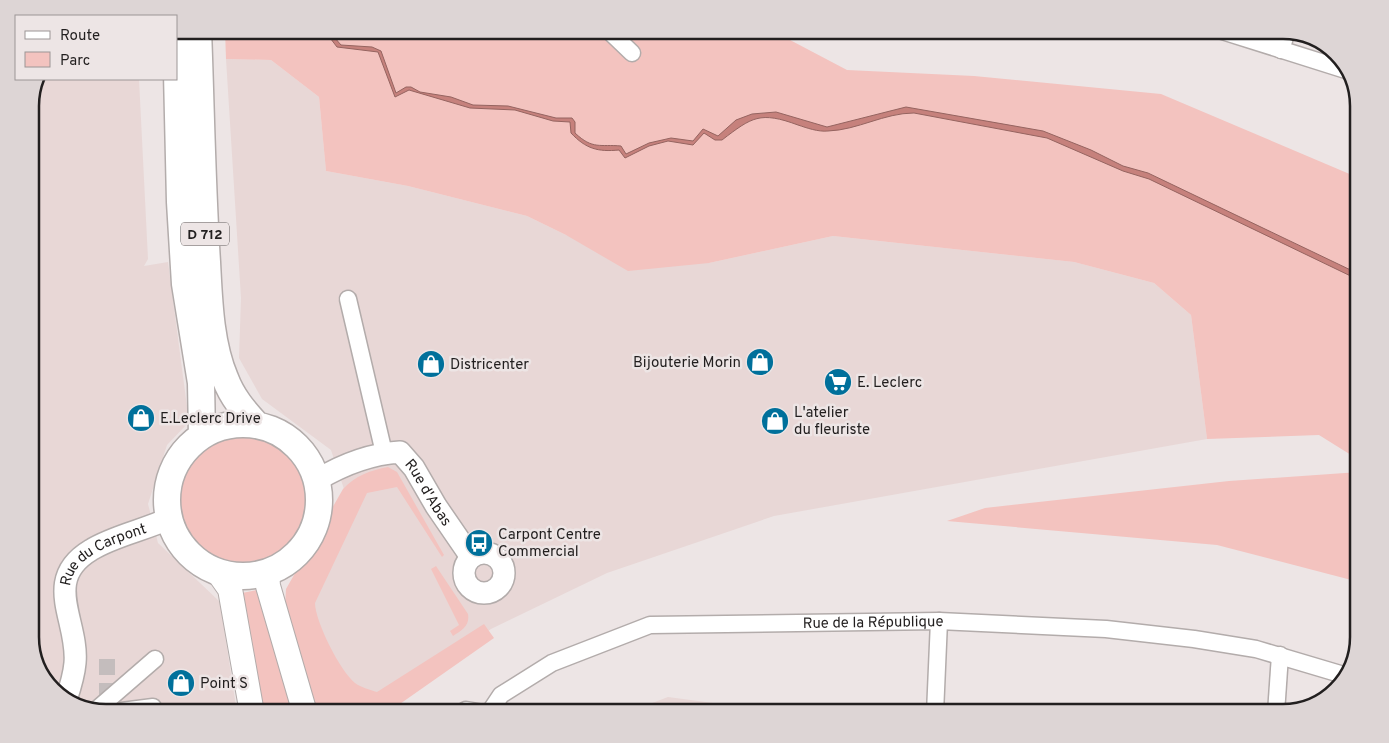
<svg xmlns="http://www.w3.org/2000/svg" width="1389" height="743" font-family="Overpass,sans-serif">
<rect width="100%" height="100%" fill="#ede5e5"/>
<path fill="#e8d7d6" d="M226 59 271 60 319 97 326 171 408 186 527 216 566 235 709 263 833 236 1074 262 1154 283 1191 315 1207 439 774 516 607 573 491 629 366 713 301 609 348 501 331 450 262 399 239 358 241 298Z
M40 79H139L148 259 144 266 168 262 189 422 167 445 148 504 158 543 220 602 237 713H105L72 705 43 680 30 643V101Z
M668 697 766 710V713H626Z"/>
<path fill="#f3c3bf" d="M225 30H771L847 70 974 76 1161 94 1359 178V460L1319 435 1207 439 1191 315 1154 283 1074 262 833 236 709 263 628 271 566 235 527 216 408 186 326 171 319 97 271 60 226 59Z
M179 501a64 64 0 1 1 128 0a64 64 0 1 1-128 0Z
M388 467 397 472 444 555 442 557 397 487 367 493 315 603C315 621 340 671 355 683 360 687 370 690 377 692L484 624 494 638 387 713H316L285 606 286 589 343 489C355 476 371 470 388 467Z
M1359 472V582L1217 545 947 521 985 508 1229 481Z
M436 566 468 614C470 626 462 630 453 636L450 631 459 625 431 569Z
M257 590 294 713H261L242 593Z"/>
<path fill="#c6817c" stroke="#956460" d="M324 30H328L341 45 372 47 381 51 396 93 406 87H411L420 92 451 97 473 105 508 106 556 118H572L575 122V133C593 150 600 144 621 146L626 154 649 143 671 138 693 141 703 129 718 136 736 120 752 114 776 112 827 127 906 107 1043 131 1091 150 1123 166 1148 173 1359 274V280L1149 179 1123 171 1047 138 914 113C884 113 858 130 828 131 818 132 807 128 798 125 760 111 752 117 722 140H715L704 133 693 145 668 141 649 146 625 158 619 150C598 152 586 149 571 133L570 122 553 121 515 110 470 108 409 90 395 97 378 52 337 47Z"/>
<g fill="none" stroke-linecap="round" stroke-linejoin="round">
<path stroke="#c4bdbd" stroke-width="16" stroke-dasharray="16 8" stroke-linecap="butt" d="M107 699V653"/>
<defs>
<g id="minor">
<path d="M608 30 632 53"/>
<path d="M1219 30 1349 71"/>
<path d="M1281 50 1287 31"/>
<path d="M348 299 384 453"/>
<path d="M95 711 155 659"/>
<path d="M106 713 153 707"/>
<path d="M461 713 466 710 484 713"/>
<path id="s1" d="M489 713 501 695 552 663 650 625 939 621 1106 629 1194 639 1256 649 1347 676"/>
<path d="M935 713 939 621"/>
<path d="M1276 713 1280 655"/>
</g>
<g id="tertiary">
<path id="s2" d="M317 480C342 465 370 454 400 452L414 468 436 506 471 557"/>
<circle cx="484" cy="573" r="20"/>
<path id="s3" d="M66 700C70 688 74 675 75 663 79 621 41 580 91 550 113 536 145 530 170 518"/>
</g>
<path id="secondary" d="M218 572 230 589 252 713
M267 572 268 586 305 713"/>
<path id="primary" d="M176 30 180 202 185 284 201 383 202 435
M198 30C201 107 202 185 207 262 209 299 210 343 225 378 232 397 244 411 257 425
M167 500a76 76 0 1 1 152 0a76 76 0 1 1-152 0Z"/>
</defs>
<use href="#minor" stroke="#b3acab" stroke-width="19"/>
<use href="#tertiary" stroke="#b3acab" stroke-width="24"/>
<use href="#secondary" stroke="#b3acab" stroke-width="26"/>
<use href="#primary" stroke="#b3acab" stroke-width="29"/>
<use href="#minor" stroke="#fff" stroke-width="16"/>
<use href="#tertiary" stroke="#fff" stroke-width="21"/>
<use href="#secondary" stroke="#fff" stroke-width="24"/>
<use href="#primary" stroke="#fff" stroke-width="26"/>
</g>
<defs>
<symbol id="shop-disc" viewBox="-11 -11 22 22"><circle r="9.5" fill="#00709b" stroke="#ede5e5"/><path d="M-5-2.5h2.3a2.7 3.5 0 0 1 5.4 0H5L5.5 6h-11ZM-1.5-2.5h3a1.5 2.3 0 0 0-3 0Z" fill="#fff"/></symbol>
<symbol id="supermarket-disc" viewBox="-11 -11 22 22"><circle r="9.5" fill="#00709b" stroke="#ede5e5"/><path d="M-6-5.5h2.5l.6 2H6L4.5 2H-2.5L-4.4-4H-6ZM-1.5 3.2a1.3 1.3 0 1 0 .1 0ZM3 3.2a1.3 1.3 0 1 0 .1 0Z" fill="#fff"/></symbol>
<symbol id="bus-disc" viewBox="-11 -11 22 22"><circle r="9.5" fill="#00709b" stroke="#ede5e5"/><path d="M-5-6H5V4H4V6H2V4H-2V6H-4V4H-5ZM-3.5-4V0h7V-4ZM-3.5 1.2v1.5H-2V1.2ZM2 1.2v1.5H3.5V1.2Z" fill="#fff"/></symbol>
</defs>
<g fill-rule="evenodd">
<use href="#shop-disc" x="744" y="346" width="32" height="32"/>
<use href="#shop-disc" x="415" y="348" width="32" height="32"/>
<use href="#supermarket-disc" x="822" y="366" width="32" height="32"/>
<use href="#shop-disc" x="125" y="402" width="32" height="32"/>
<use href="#shop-disc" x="759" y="405" width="32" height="32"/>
<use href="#bus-disc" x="463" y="527" width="32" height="32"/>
<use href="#shop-disc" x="165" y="667" width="32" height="32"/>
</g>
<g text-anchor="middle" stroke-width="5" stroke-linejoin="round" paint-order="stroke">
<rect fill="#ede5e5" stroke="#5f5a5a" stroke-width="1" x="181" y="222.5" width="48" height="23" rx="4"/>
<g font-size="14" font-weight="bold" fill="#221f1f">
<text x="205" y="239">D 712</text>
</g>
<g font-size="15" fill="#221f1f" stroke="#ede5e5" text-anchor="start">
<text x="741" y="367" text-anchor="end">Bijouterie Morin</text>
<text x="450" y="369">Districenter</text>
<text x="857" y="387">E. Leclerc</text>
<text x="794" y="417">L'atelier<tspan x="794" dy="17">du fleuriste</tspan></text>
<text x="160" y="423">E.Leclerc Drive</text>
<text x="498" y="539">Carpont Centre<tspan x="498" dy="17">Commercial</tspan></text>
<text x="200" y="688">Point S</text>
</g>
<g font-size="15" fill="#221f1f" stroke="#ede5e5">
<text dy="5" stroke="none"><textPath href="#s2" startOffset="138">Rue d'Abas</textPath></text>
<text dy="5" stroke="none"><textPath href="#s3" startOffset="169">Rue du Carpont</textPath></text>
<text dy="5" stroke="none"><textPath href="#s1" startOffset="410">Rue de la République</textPath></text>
</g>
</g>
<path d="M0 0H1389V743H0ZM106 39H1283A67 67 0 0 1 1350 106V637A67 67 0 0 1 1283 704H106A67 67 0 0 1 39 637V106A67 67 0 0 1 106 39Z" fill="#ddd5d5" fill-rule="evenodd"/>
<path fill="none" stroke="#221f1f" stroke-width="2.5" d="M106 39H1283A67 67 0 0 1 1350 106V637A67 67 0 0 1 1283 704H106A67 67 0 0 1 39 637V106A67 67 0 0 1 106 39Z"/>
<rect x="15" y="15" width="162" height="65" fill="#ede5e5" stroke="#9c9696"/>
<rect x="25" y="31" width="25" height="8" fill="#ffffff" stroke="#9c9696"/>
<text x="60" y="40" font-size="15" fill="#221f1f">Route</text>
<rect x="25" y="52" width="25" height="15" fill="#f3c3bf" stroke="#9c9696"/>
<text x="60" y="65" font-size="15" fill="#221f1f">Parc</text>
</svg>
